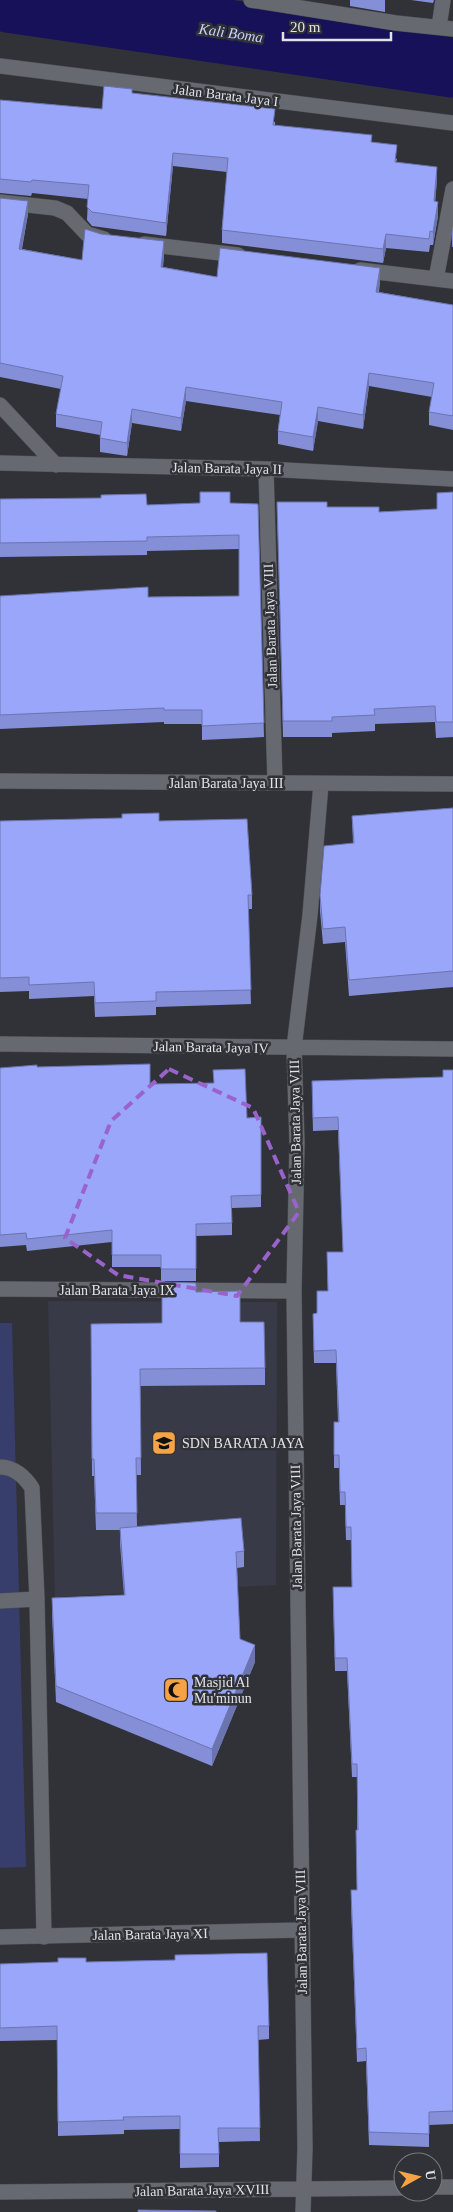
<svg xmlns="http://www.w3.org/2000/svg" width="453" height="2212" font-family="Georgia,serif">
<rect width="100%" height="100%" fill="#303238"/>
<path fill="#383a47" d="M48 1301 277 1302 276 1585 55 1597Z"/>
<path fill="#373e6c" d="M0 1323H12L26 1867 0 1868Z"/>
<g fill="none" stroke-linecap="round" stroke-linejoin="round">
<path stroke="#161159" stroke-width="65" d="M8 0 453 65"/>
<defs>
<path id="lane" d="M0 1467C14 1467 25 1477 32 1488L37 1599 44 1937
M0 1601 37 1599"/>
<path id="street" d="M251 0 396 23 453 29
M439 27 443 0
M0 66 453 123
M0 202 55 208 67 213 87 234 104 239
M144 244 238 255
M360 270 453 281
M436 279 453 189
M0 405 56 465
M0 463 266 469 453 479
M266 469 275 783
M0 781 453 784
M0 1044 453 1049
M0 1289 294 1291
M0 1937 301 1930
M433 2187H453
M0 2192 403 2188
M303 2212 305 2148 294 1291 297 1143 294 1048 310 915 321 784"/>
</defs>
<use href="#lane" stroke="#4d4e53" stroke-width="16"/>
<use href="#street" stroke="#4d4e53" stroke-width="16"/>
<use href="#lane" stroke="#676970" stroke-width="15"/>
<use href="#street" stroke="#676970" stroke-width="15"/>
</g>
<path fill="#848fd7" d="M350 0H385V12L350 6Z
M411 0H434L433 3Z
M132 93 275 122V126L372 142 397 159 396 163 437 180 435 202 438 216 433 245H430L429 252 386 248 383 263 222 243V230L227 172 173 166 166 236 92 226 87 220 88 199 32 193 31 196 0 193V100L102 109Z
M0 198 28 214 22 249 82 260 164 255 163 267 217 277 380 282 379 292 453 305V430L429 425V412L432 397 369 386 363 429 318 421 313 451 278 444V431L280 415 186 401 181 431 132 423 127 456 100 452V435L56 427V414L61 389 0 377Z
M453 226V247H452V233Z
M453 492V737L436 738 435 722 375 724V731L332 733V737H283L277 502 379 512 437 509V493Z
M0 499 147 505 230 503 258 504 264 737 202 740V724H164V722L0 729V596L148 597 239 596V549L147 551V555L0 557Z
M453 808V987L349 996 345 942 323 944 320 911V895L353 844 352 816Z
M0 821H159L252 895V909H248L251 1004 156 1007V1015L95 1017 94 996 29 999V991L0 992Z
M37 1067 150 1084 247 1118 261 1117V1207L232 1208V1235L196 1236V1281H161V1267H112V1242L27 1251 26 1245 0 1247V1068Z
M453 1070V2124L429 2125V2147L369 2145 366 2061 357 2062 351 1903V1890H357V1777H352L347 1671H335L333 1600 352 1587 351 1540H346L345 1505H340L339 1468H334V1422H338L336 1363H314L313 1326 317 1313 328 1291 327 1252H343L338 1130 313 1131 312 1093 443 1077Z
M196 1292 240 1322 265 1368V1385L140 1386 141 1475H136L137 1526 244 1551V1567L237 1568 240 1639 255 1662 212 1766 56 1702 52 1614V1598L124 1595 120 1544V1530H96L94 1476H92L91 1324 162 1323Z
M86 1962 269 2026V2039L258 2040 260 2141 219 2142V2167L180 2168V2129L124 2130V2134L58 2136 57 2040 0 2041V1964Z"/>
<path fill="#6b74af" d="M173 153V166L166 236V223Z
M437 167V180L434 215V201Z
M28 201V214L19 263V249Z
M438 202V216L433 245V232Z
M386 234V248L383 263V249Z
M164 241V255L161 281V267Z
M380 268V282L376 306V292Z
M369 373V386L363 429V415Z
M186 387V401L181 431V418Z
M318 407V421L313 451V437Z
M132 409V423L127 456V443Z
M255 1645V1662L212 1766V1749Z"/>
<path fill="#99a6fa" stroke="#6b74af" d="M104 86 132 89V93L275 109 273 125 372 135 371 142 397 145 395 162 437 167 434 201 438 202 433 232 430 231 429 239 386 234 383 249 222 230 228 158 173 153 166 223 92 212 87 207 89 185 32 180 31 182 0 179V100L102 109Z
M0 198 28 201 19 249 82 260 85 229 101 234 164 241 161 267 217 277 220 248 380 268 376 292 453 305V416L429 412 434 383 369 373 363 415 318 407 313 437 278 431 282 402 186 387 181 418 132 409 127 443 100 438 102 422 56 414 63 376 0 363Z
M200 492H230V503L258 504 264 723 202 726V710H164V708L0 715V596L148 587V597L239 596V535L147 537V541L0 543V499L101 498V495L146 494 147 505 200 503Z
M453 492V722H436L435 706 374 709 375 715 332 717V721H283L277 502H327V507H379V512L437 509V493Z
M453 808V971L349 980 345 927 323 929 320 895 324 846 354 843 352 816Z
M159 813V821L247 819 252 895H248L251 990 156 992V1001L95 1003 94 982 29 985V977L0 978V821L122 818V814Z
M150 1064V1084L214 1083 213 1070 245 1069 247 1118 261 1117V1195L231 1196 232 1223 196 1224V1269H161V1255H112V1230L27 1239 26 1233 0 1235V1068L37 1065V1067Z
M443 1070H453V2111L429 2112V2134L369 2132 366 2048 357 2049 351 1890H357L356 1830H358L357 1764H352L347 1658H335L333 1587H352L351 1527H346L345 1492H340L339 1455H334V1422H339L336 1350 314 1351 313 1314 317 1313V1291H328L327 1252H343L338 1117 313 1118 312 1081 443 1077Z
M162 1282 196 1283V1292L240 1291V1322H264L265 1368 140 1369 141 1458H136L137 1513H96L94 1459H92L91 1324 162 1323Z
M241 1518 244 1551 236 1552 240 1639 255 1645 212 1749 56 1686 52 1598 125 1595 120 1528Z
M267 1953 269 2026H258L260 2128H218L219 2154H180V2116L123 2117 124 2120 58 2122 57 2026 0 2028V1964L58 1962V1958H86V1962L175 1960V1955Z
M138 2210 216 2211V2212H138Z"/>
<path fill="none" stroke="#9a63cb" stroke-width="4" stroke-dasharray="10 6" stroke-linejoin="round" d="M169 1069 253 1108 299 1212 237 1296 118 1275 65 1238 111 1121Z"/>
<defs>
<symbol id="school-square" viewBox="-11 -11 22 22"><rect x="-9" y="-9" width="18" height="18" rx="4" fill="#f5a345" stroke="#303238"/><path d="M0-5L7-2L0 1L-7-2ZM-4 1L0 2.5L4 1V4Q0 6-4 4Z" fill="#111"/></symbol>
<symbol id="mosque-square" viewBox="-11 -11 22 22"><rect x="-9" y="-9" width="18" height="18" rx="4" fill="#f5a345" stroke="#303238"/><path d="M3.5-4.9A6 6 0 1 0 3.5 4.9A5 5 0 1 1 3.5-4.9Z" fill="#111"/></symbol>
</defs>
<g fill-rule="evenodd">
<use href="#school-square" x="150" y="1429" width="28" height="28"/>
<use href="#mosque-square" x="162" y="1676" width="28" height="28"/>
</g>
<g text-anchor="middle" stroke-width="5" stroke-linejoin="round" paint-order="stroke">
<g font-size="14" fill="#e2e3e7" stroke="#303238">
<text transform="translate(226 95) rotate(7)" y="5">Jalan Barata Jaya I</text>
<text transform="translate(227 468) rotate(1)" y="5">Jalan Barata Jaya II</text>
<text transform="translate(270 626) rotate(-92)" y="5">Jalan Barata Jaya VIII</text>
<text x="226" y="788">Jalan Barata Jaya III</text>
<text transform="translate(211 1047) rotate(1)" y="5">Jalan Barata Jaya IV</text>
<text transform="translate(295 1122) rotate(-91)" y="5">Jalan Barata Jaya VIII</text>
<text x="117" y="1295">Jalan Barata Jaya IX</text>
<text transform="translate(296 1527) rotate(-91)" y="5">Jalan Barata Jaya VIII</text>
<text transform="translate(301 1932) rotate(-91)" y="5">Jalan Barata Jaya VIII</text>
<text transform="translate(150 1934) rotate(-1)" y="5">Jalan Barata Jaya XI</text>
<text transform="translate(202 2190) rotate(-1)" y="5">Jalan Barata Jaya XVIII</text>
</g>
<g font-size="14" fill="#e2e3e7" stroke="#303238" text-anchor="start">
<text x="182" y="1448">SDN BARATA JAYA</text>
<text x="194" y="1687">Masjid Al<tspan x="194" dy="16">Mu'minun</tspan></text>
</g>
<g font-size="15" font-style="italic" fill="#c9d2fd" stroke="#303238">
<text transform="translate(231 33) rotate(8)" y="5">Kali Boma</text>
</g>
</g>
<g transform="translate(418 2177) rotate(82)"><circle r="24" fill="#303238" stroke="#77797e"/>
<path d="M0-4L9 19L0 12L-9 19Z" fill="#f5a345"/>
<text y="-8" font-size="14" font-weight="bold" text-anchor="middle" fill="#e2e3e7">U</text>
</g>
<path d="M283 32v8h108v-8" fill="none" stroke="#e2e3e7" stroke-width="2.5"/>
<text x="290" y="32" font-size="15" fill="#e2e3e7" stroke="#303238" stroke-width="4" paint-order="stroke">20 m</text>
</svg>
